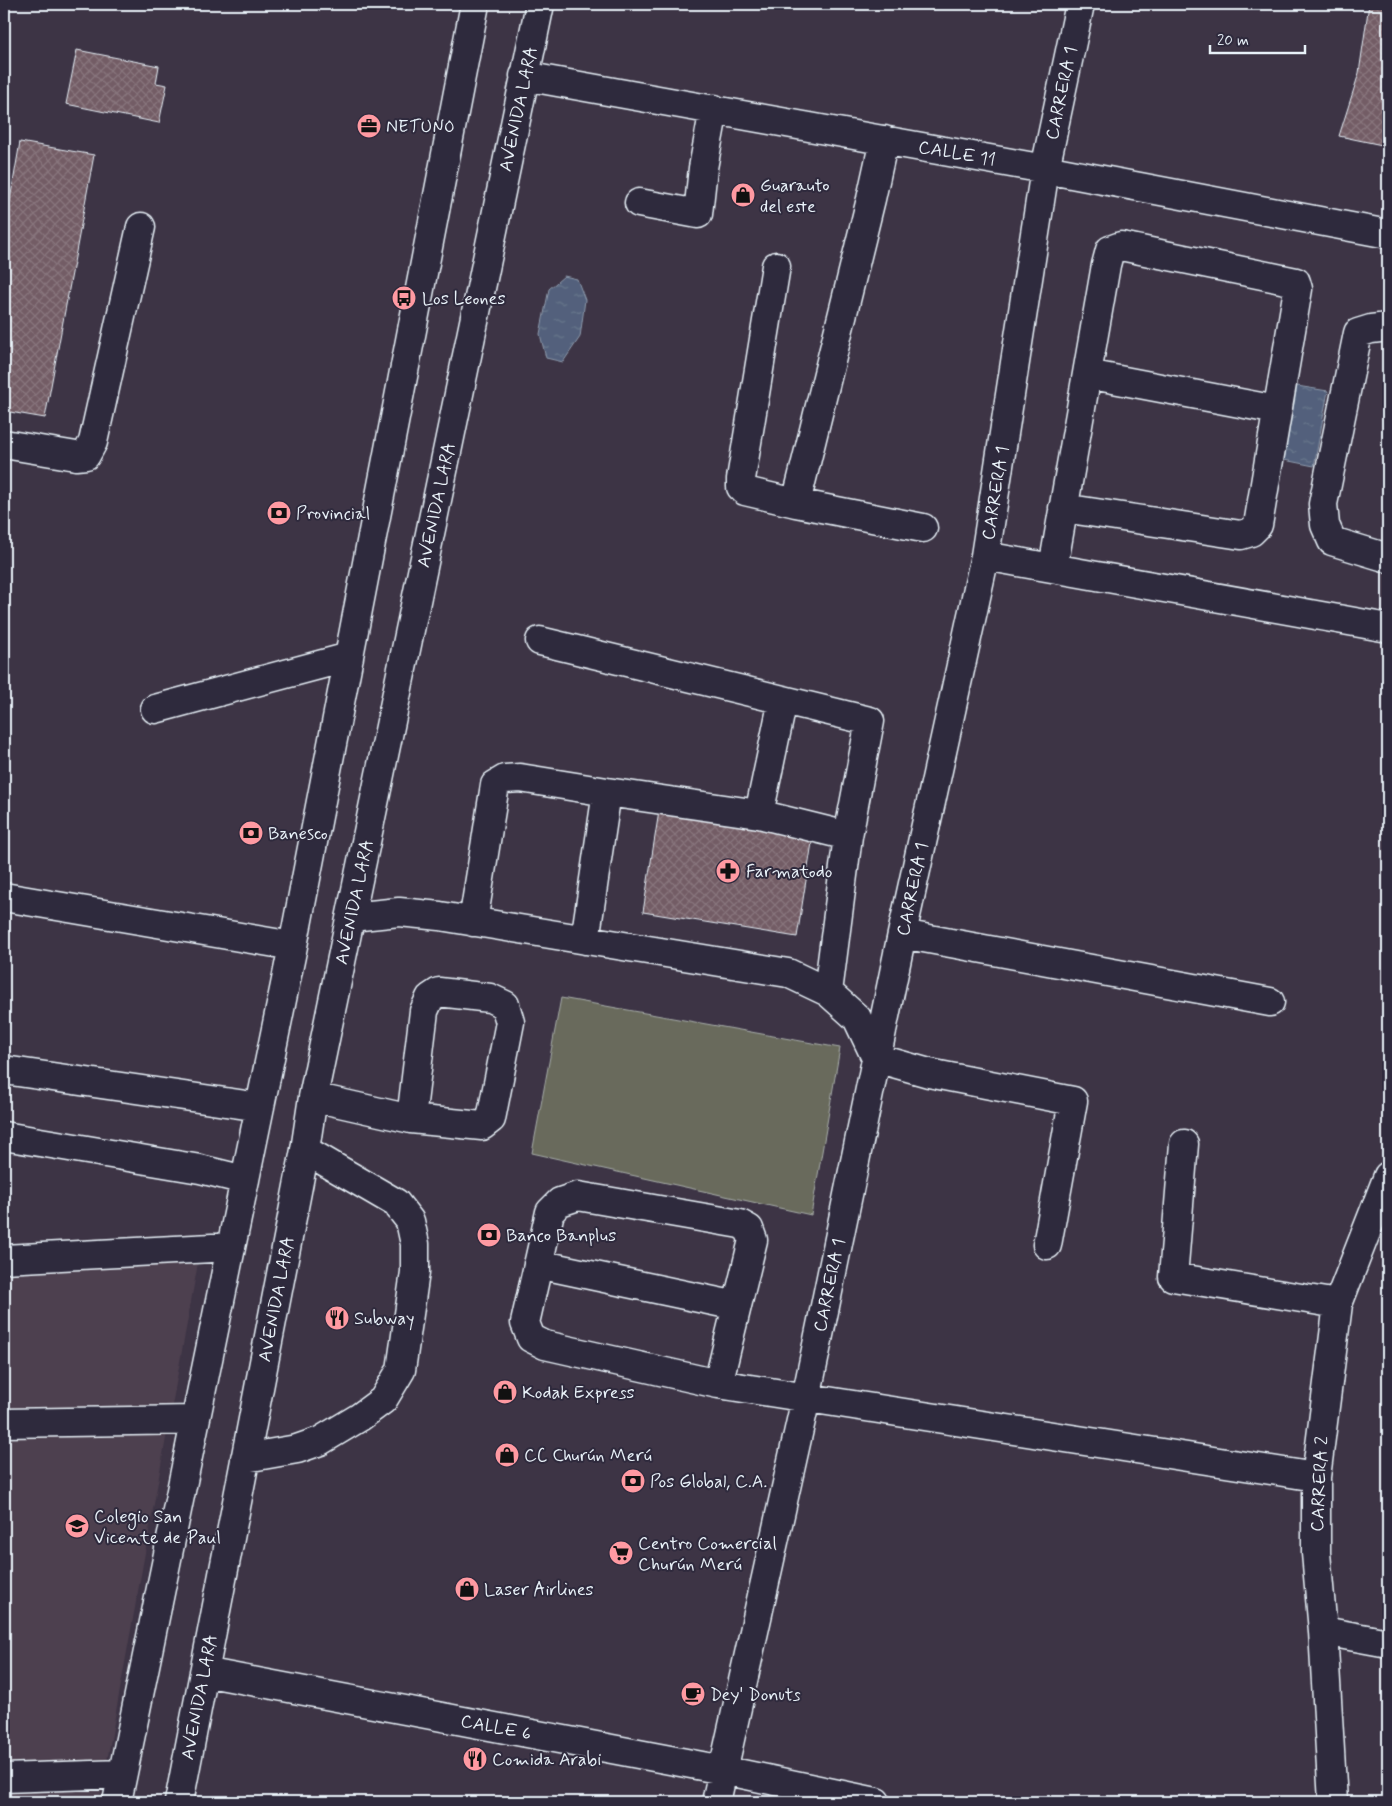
<svg xmlns="http://www.w3.org/2000/svg" width="1392" height="1806" font-family="Mynerve,sans-serif">
<defs>
<pattern id="water-ripples" width="26" height="14" patternUnits="userSpaceOnUse" patternTransform="scale(1.25)"><rect width="26" height="14" fill="#52617b"/><path d="M2 4q2-2 4 0t4 0M15 11q2-2 4 0t4 0" fill="none" stroke="#6b788e"/></pattern>
<pattern id="building-cross-hatch" width="8" height="8" patternUnits="userSpaceOnUse" patternTransform="scale(1.25)"><rect width="8" height="8" fill="#735c65"/><path d="M0 0l8 8M0 8l8-8" fill="none" stroke="#87747c"/></pattern>
</defs>
<rect width="100%" height="100%" fill="#3d3445"/>
<filter id="ink" filterUnits="userSpaceOnUse"><feTurbulence type="fractalNoise" baseFrequency=".02" numOctaves="2"/><feDisplacementMap in="SourceGraphic" scale="10" xChannelSelector="R" yChannelSelector="G"/><feConvolveMatrix kernelMatrix="1 2 1 2 8 2 1 2 1" color-interpolation-filters="sRGB"/></filter>
<g filter="url(#ink)">
<path fill="#4d404f" d="M198 1263 100 1799 43 1802H4V1269Z"/>
<path fill="#696b5c" stroke="#a8aeaa" d="M561 998 840 1048 811 1215 532 1153Z"/>
<path fill="url(#water-ripples)" stroke="#8e9bad" d="M564 276 577 279 585 300 580 337 563 362 546 358 540 334 549 289Z
M1297 386 1328 391 1314 466 1284 460Z"/>
<path fill="url(#building-cross-hatch)" stroke="#e8f1f8" d="M1369 4H1388L1387 146 1339 136 1359 73Z
M77 50 159 66 156 83 167 85 159 123 66 104Z
M20 142 94 155 45 418 4 411V293L10 257 4 256V235Z
M660 805 814 830 797 937 643 912Z"/>
<g fill="none" stroke-linecap="round" stroke-linejoin="round">
<defs>
<path id="minor" d="M524 76 1045 169 1388 234
M639 203 698 214 703 168 714 109
M776 266 741 479V487L745 491 796 503 871 199 884 140
M1388 327 1371 329 1358 333 1323 504 1325 525 1332 541 1388 558
M1087 374 1277 410
M4 444 76 456 86 455 93 442 141 227
M796 503 923 528
M985 556 1388 628
M1053 568 1106 265 1110 250 1121 246 1296 282 1298 289 1258 525 1251 532 1241 535 1063 508
M540 641 870 721 848 836
M155 709 349 657
M607 792 759 814 848 836 828 992
M759 814 783 700
M4 897 293 946
M351 917 399 912 440 916 788 973 828 992 857 1018 876 1058 929 1073 1073 1101 1047 1245
M473 922 495 785 505 779 520 778 607 792 585 940
M902 934 1270 1002
M4 1070 260 1107
M313 1097 411 1119 482 1126 491 1119 510 1022 505 1005 490 998 439 992 430 998 424 1011 411 1119
M4 1136 200 1169 245 1180
M1184 1144 1173 1277 1338 1304
M4 1259 231 1247
M538 1264 737 1306
M718 1384 753 1240 749 1229 740 1224 578 1196 560 1202 550 1212 525 1323 531 1338 545 1345 718 1384 1316 1477
M4 1423 195 1420
M245 1458 297 1449 320 1441 360 1417 383 1400 401 1370 415 1272V1244L410 1221 396 1203 305 1150
M1323 1631 1388 1643
M204 1672 723 1770 876 1802
M4 1778 122 1774
M117 1802 293 946 475 4
M179 1802 305 1150 313 1097 540 4
M716 1802 806 1398 902 934 985 556 1045 169 1080 4
M1333 1802 1323 1631 1316 1553V1477L1338 1304 1388 1176"/>
</defs>
<use href="#minor" stroke="#e8f1f8" stroke-width="31"/>
<use href="#minor" stroke="#2f2a3d" stroke-width="28"/>
</g>
</g>
<defs>
<symbol id="office-disc" viewBox="-11 -11 22 22"><circle r="9.5" fill="#ff9aa2" stroke="#2f2a3d"/><path d="M-6-3h4V-5.5h4V-3h4V5H-6ZM-1-4.5V-3h2v-1.5ZM-6 0V1H6V0Z" fill="#111"/></symbol>
<symbol id="shop-disc" viewBox="-11 -11 22 22"><circle r="9.5" fill="#ff9aa2" stroke="#2f2a3d"/><path d="M-5-2.5h2.3a2.7 3.5 0 0 1 5.4 0H5L5.5 6h-11ZM-1.5-2.5h3a1.5 2.3 0 0 0-3 0Z" fill="#111"/></symbol>
<symbol id="bus-disc" viewBox="-11 -11 22 22"><circle r="9.5" fill="#ff9aa2" stroke="#2f2a3d"/><path d="M-5-6H5V4H4V6H2V4H-2V6H-4V4H-5ZM-3.5-4V0h7V-4ZM-3.5 1.2v1.5H-2V1.2ZM2 1.2v1.5H3.5V1.2Z" fill="#111"/></symbol>
<symbol id="bank-disc" viewBox="-11 -11 22 22"><circle r="9.5" fill="#ff9aa2" stroke="#2f2a3d"/><path d="M-6-4H6V4H-6ZM0-2.3a2.3 2.3 0 1 0 0 4.6a2.3 2.3 0 1 0 0-4.6Z" fill="#111"/></symbol>
<symbol id="pharmacy-disc" viewBox="-11 -11 22 22"><circle r="9.5" fill="#ff9aa2" stroke="#2f2a3d"/><path d="M-2-6h4v4h4v4h-4v4h-4v-4h-4v-4h4Z" fill="#111"/></symbol>
<symbol id="restaurant-disc" viewBox="-11 -11 22 22"><circle r="9.5" fill="#ff9aa2" stroke="#2f2a3d"/><path d="M-5-6h1v4h1v-4h1v4h1v-4h1v5L-1.5 .5V6h-2V.5L-5-1ZM5-6V6H3V1.5H1.5Q1.5-4 5-6Z" fill="#111"/></symbol>
<symbol id="school-disc" viewBox="-11 -11 22 22"><circle r="9.5" fill="#ff9aa2" stroke="#2f2a3d"/><path d="M0-5L7-2L0 1L-7-2ZM-4 1L0 2.5L4 1V4Q0 6-4 4Z" fill="#111"/></symbol>
<symbol id="supermarket-disc" viewBox="-11 -11 22 22"><circle r="9.5" fill="#ff9aa2" stroke="#2f2a3d"/><path d="M-6-5.5h2.5l.6 2H6L4.5 2H-2.5L-4.4-4H-6ZM-1.5 3.2a1.3 1.3 0 1 0 .1 0ZM3 3.2a1.3 1.3 0 1 0 .1 0Z" fill="#111"/></symbol>
<symbol id="cafe-disc" viewBox="-11 -11 22 22"><circle r="9.5" fill="#ff9aa2" stroke="#2f2a3d"/><path d="M-5.5-4.5H6V0H3Q3 3.5 0 3.5H-2.5Q-5.5 3.5-5.5 0ZM3-3.2v2h1.7v-2ZM-6 4.5H4V6H-6Z" fill="#111"/></symbol>
</defs>
<g fill-rule="evenodd">
<use href="#office-disc" x="355" y="112" width="28" height="28"/>
<use href="#shop-disc" x="729" y="181" width="28" height="28"/>
<use href="#bus-disc" x="390" y="284" width="28" height="28"/>
<use href="#bank-disc" x="265" y="499" width="28" height="28"/>
<use href="#bank-disc" x="237" y="819" width="28" height="28"/>
<use href="#pharmacy-disc" x="714" y="857" width="28" height="28"/>
<use href="#bank-disc" x="475" y="1221" width="28" height="28"/>
<use href="#restaurant-disc" x="323" y="1304" width="28" height="28"/>
<use href="#shop-disc" x="491" y="1378" width="28" height="28"/>
<use href="#shop-disc" x="493" y="1441" width="28" height="28"/>
<use href="#bank-disc" x="619" y="1467" width="28" height="28"/>
<use href="#school-disc" x="63" y="1512" width="28" height="28"/>
<use href="#supermarket-disc" x="607" y="1539" width="28" height="28"/>
<use href="#shop-disc" x="453" y="1575" width="28" height="28"/>
<use href="#cafe-disc" x="679" y="1680" width="28" height="28"/>
<use href="#restaurant-disc" x="461" y="1745" width="28" height="28"/>
</g>
<g text-anchor="middle" stroke-width="4" stroke-linejoin="round" paint-order="stroke">
<g font-size="18" fill="#e8f1f8" stroke="#2f2a3d">
<text transform="translate(1061 93) rotate(-78)" y="6">CARRERA 1</text>
<text transform="translate(518 109) rotate(-78)" y="6">AVENIDA LARA</text>
<text transform="translate(957 153) rotate(10)" y="6">CALLE 11</text>
<text transform="translate(995 493) rotate(-81)" y="6">CARRERA 1</text>
<text transform="translate(436 505) rotate(-78)" y="6">AVENIDA LARA</text>
<text transform="translate(912 889) rotate(-78)" y="6">CARRERA 1</text>
<text transform="translate(354 902) rotate(-78)" y="6">AVENIDA LARA</text>
<text transform="translate(829 1285) rotate(-78)" y="6">CARRERA 1</text>
<text transform="translate(276 1299) rotate(-79)" y="6">AVENIDA LARA</text>
<text transform="translate(1319 1484) rotate(-87)" y="6">CARRERA 2</text>
<text transform="translate(199 1697) rotate(-79)" y="6">AVENIDA LARA</text>
<text transform="translate(496 1727) rotate(11)" y="6">CALLE 6</text>
</g>
<g font-size="18" fill="#e8f1f8" stroke="#2f2a3d" text-anchor="start">
<text x="386" y="132">NETUNO</text>
<text x="760" y="191">Guarauto<tspan x="760" dy="21">del este</tspan></text>
<text x="422" y="304">Los Leones</text>
<text x="296" y="519">Provincial</text>
<text x="268" y="839">Banesco</text>
<text x="746" y="877">Farmatodo</text>
<text x="506" y="1241">Banco Banplus</text>
<text x="354" y="1324">Subway</text>
<text x="522" y="1398">Kodak Express</text>
<text x="524" y="1461">CC Churún Merú</text>
<text x="650" y="1487">Pos Global, C.A.</text>
<text x="94" y="1522">Colegio San<tspan x="94" dy="21">Vicente de Paul</tspan></text>
<text x="638" y="1549">Centro Comercial<tspan x="638" dy="21">Churún Merú</tspan></text>
<text x="484" y="1595">Laser Airlines</text>
<text x="710" y="1700">Dey' Donuts</text>
<text x="492" y="1765">Comida Arabi</text>
</g>
</g>
<rect width="1392" height="1806" fill="none" stroke="#2f2a3d" stroke-width="20"/>
<rect x="10" y="10" width="1372" height="1786" fill="none" stroke="#e8f1f8" stroke-width="2" filter="url(#ink)"/>
<path d="M1210 45v8h95v-8" fill="none" stroke="#e8f1f8" stroke-width="2.5"/>
<text x="1217" y="45" font-size="15" fill="#e8f1f8" stroke="#2f2a3d" stroke-width="4" paint-order="stroke">20 m</text>
</svg>
